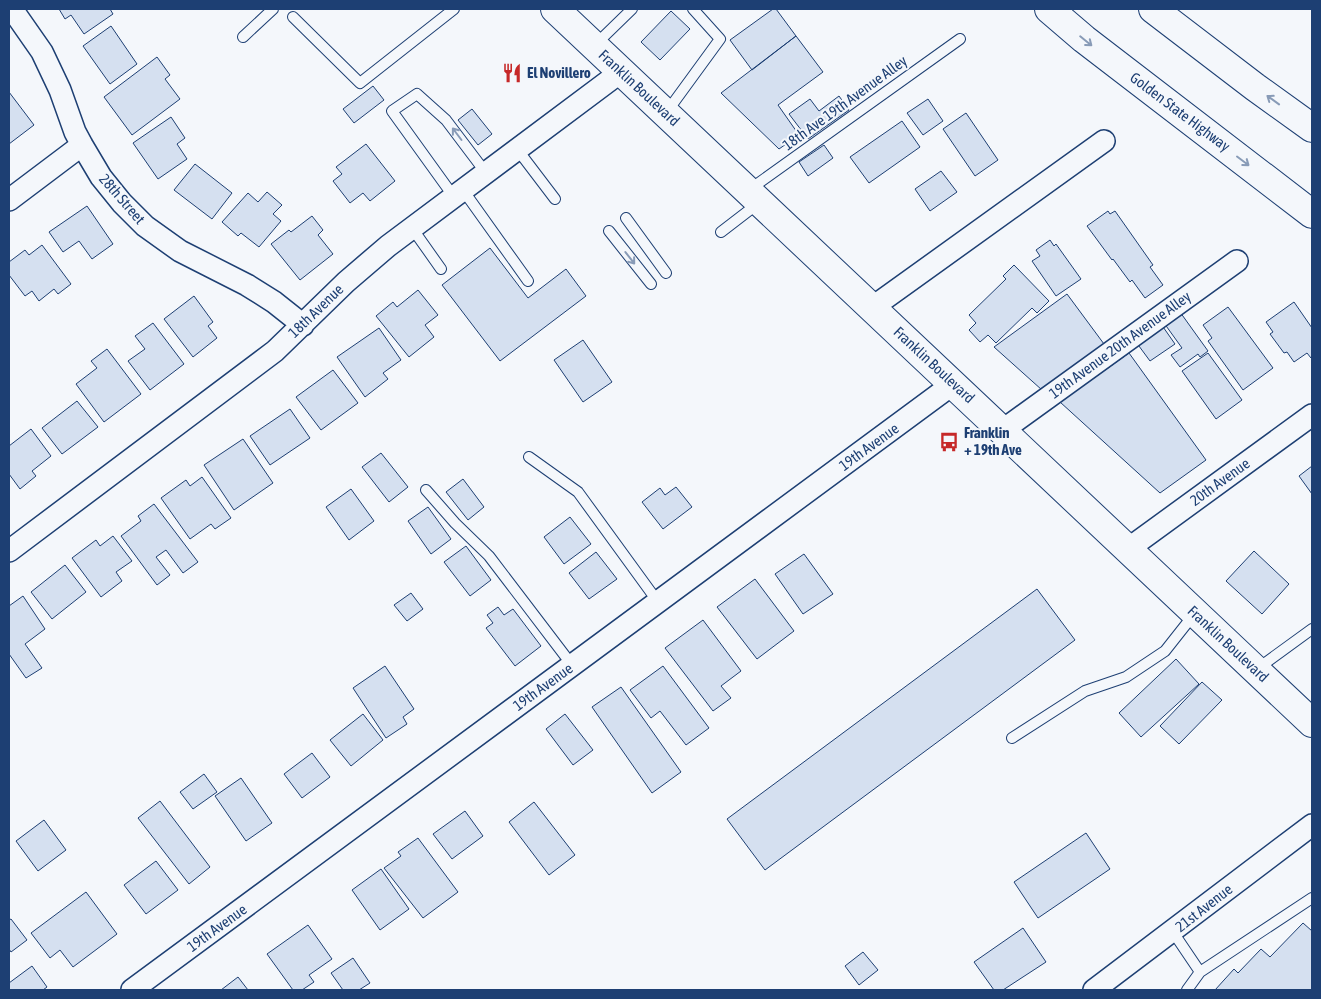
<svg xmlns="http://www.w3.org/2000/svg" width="1321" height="999" font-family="'Asap Condensed',sans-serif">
<rect width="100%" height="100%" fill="#f4f7fb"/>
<path fill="#d5e0f0" stroke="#1d3f73" d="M59 9H110L113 14 84 34 71 15 65 19Z
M773 9H776L796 36 752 70 730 40Z
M671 11 690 29 660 60 641 42Z
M111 26 137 64 110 84 83 46Z
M796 36 823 72 778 105 799 135 779 149 721 93Z
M157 57 170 75 165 79 180 99 132 135 104 97Z
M373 86 384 100 354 123 343 109Z
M9 92 34 125 9 144Z
M839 96 849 110 808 139 789 114 810 99 819 111Z
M928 99 943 121 923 135 907 113Z
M472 109 492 134 478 145 458 120Z
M966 113 998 160 975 176 943 129Z
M171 117 185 138 177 144 187 159 158 179 133 143Z
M902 121 920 147 869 183 850 157Z
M366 144 395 181 370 201 363 193 350 203 333 181 342 174 336 167Z
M824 145 833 158 808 176 799 162Z
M195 164 232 193 212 219 174 190Z
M941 171 957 192 930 211 915 189Z
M267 192 282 205 273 214 281 221 259 247 241 233 238 236 222 222 248 193 258 202Z
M87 206 113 244 92 259 79 241 63 252 49 232Z
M1108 211 1110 214 1115 211 1153 265 1150 267 1163 285 1145 298 1132 280 1130 282 1113 259 1112 260 1087 226Z
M312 216 323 230 318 235 333 254 300 280 271 244 289 230 291 232Z
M1050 240 1054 246 1056 244 1081 279 1056 296 1032 261 1040 256 1036 250Z
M42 245 71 284 58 294 54 289 39 301 32 291 25 296 9 275V262L25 250 29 255Z
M490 248 528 298 566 269 586 296 500 361 442 285Z
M1014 265 1049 301 1037 313 1032 308 996 343 988 335 980 342 969 330 976 323 969 315 1006 279 1003 276Z
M418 290 438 315 425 325 434 337 409 357 376 316 393 302 397 307Z
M1067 294 1104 344 1042 390 994 347Z
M194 296 213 322 208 326 217 338 193 357 164 319Z
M1294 302 1312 328V357L1311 358 1307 353 1294 362 1287 352 1284 353 1270 334 1273 332 1266 322Z
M1228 307 1273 368 1243 390 1208 341 1212 338 1203 325Z
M1180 312 1208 351 1200 357 1198 354 1180 367 1171 355 1182 348 1164 323Z
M153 323 184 364 150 390 128 361 145 349 135 336Z
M1161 324 1175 344 1150 361 1136 342Z
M379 328 401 360 383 373 388 379 365 397 337 357Z
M583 340 612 382 583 402 554 360Z
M107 349 141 394 104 422 76 384 97 368 91 361Z
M1129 353 1206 460 1160 493 1060 402Z
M1208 353 1242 400 1216 419 1182 371Z
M333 370 358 403 321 430 296 397Z
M77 401 98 427 62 454 42 428Z
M290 409 310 438 270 465 250 436Z
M31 429 51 456 32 471 36 476 20 489 9 474V446Z
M243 439 273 483 234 510 204 465Z
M381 453 408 487 389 502 362 467Z
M1312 466V494L1299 476Z
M202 477 231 518 215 529 211 524 190 539 161 498 186 480 190 486Z
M463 479 484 507 468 520 446 492Z
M676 487 692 507 663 529 642 502 660 488 665 495Z
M351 489 374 521 349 540 326 507Z
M154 504 198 562 183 573 166 550 156 557 170 575 157 585 121 536 141 521 138 516Z
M428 507 451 539 431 554 408 521Z
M570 517 591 544 564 564 544 537Z
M113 536 132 561 116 572 122 581 101 597 72 558 96 540 100 546Z
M466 546 491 580 470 596 444 562Z
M1254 551 1289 584 1262 614 1226 581Z
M596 552 617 579 589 599 569 573Z
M804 554 833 594 803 614 775 574Z
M65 565 86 592 52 619 31 592Z
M755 579 794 631 757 659 717 607Z
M1037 589 1075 640 765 870 727 819Z
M411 593 423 609 407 621 394 605Z
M23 596 45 629 25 644 42 668 26 678 9 654V606Z
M498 607 504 615 513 609 541 646 515 666 486 628 493 623 487 615Z
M703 620 741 671 721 686 731 698 713 711 665 648Z
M1176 659 1199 684 1141 737 1119 713Z
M385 666 414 709 403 717 407 724 386 738 353 688Z
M663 666 709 728 686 745 660 711 651 718 630 690Z
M1202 682 1222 700 1179 744 1160 726Z
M621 687 681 772 652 793 592 707Z
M363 714 383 740 351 766 330 740Z
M565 714 593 750 573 765 546 729Z
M312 753 330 777 302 798 284 774Z
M204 774 217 792 193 809 180 792Z
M241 778 272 823 246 841 215 796Z
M160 801 210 867 189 884 138 818Z
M534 802 575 855 549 875 509 822Z
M465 811 483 836 452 859 433 834Z
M44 820 66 850 38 871 16 841Z
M1086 833 1110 869 1038 918 1014 882Z
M418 838 458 892 423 918 384 868 401 856 398 852Z
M156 861 178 890 146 914 124 885Z
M381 869 409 909 380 930 352 890Z
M86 892 117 934 73 967 60 950 50 958 31 933Z
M11 919 27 940 11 952 9 949V920Z
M1303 923 1312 931V990H1215L1234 969 1238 973 1261 949 1270 957Z
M308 925 332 959 309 975 314 982 302 990H293L267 954Z
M1023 928 1046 962 1003 990H994L974 962Z
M863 952 878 970 859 985 845 966Z
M353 958 370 983 359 990H343L331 973Z
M32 966 47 987 43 990H9V983Z
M238 977 248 990H221Z"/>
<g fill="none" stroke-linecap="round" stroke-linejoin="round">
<defs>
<path id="service" d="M293 17 360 83 454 9
M243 37 273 9
M595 45 632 9
M666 113 720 39 693 9
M517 149 555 199
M463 190 528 281
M749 190 960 39
M454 197 392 111 417 94 446 120 486 173
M626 218 666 273
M412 228 441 269
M609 231 651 284
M721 232 760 202
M529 457 578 492 658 602
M426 490 455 523 489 556 572 665
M1257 669 1312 629
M1012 738 1085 691 1126 677 1165 651 1195 613
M1173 932 1200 972 1312 898
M1187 990 1200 972"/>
<path id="minor" d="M12 9 42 52 60 90 75 132 82 145 101 177 122 203 145 226 180 251 247 285 274 302 303 325
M9 200 82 145
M873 307 1104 141
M1003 430 1237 261
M1128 549 1312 415
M9 551 275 351 346 282 388 246 622 71
M132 990 953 384
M1094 990 1312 825"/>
<path id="secondary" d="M555 9 1312 723"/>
<path id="motorway" d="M1049 9 1084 39 1312 214
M1153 9 1255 87 1312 128"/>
</defs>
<use href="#service" stroke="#1d3f73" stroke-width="12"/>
<use href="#minor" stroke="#1d3f73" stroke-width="24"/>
<use href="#secondary" stroke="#1d3f73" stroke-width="30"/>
<use href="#motorway" stroke="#1d3f73" stroke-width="30"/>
<use href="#service" stroke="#f4f7fb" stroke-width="10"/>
<use href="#minor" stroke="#f4f7fb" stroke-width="21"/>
<use href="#secondary" stroke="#f4f7fb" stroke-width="28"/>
<use href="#motorway" stroke="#f4f7fb" stroke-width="28"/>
</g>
<defs><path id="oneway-shaft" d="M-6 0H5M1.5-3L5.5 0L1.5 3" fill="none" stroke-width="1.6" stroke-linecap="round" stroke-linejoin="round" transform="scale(1.25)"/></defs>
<g stroke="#889bb7">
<use href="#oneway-shaft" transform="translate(1086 41) rotate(39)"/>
<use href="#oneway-shaft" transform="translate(1273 100) rotate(-144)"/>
<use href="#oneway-shaft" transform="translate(457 134) rotate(-127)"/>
<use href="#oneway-shaft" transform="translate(1243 161) rotate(37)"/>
<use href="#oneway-shaft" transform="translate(630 258) rotate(52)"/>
</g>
<defs>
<symbol id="restaurant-bare" viewBox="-9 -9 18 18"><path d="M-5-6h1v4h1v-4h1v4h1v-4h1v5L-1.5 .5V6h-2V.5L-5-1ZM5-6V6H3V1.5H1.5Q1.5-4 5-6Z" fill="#c62828" stroke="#f4f7fb" stroke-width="2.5" paint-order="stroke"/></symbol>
<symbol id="bus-bare" viewBox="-9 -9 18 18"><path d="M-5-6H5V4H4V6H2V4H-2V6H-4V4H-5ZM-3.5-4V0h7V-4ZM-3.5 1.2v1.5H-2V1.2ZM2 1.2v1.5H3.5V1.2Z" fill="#c62828" stroke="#f4f7fb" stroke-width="2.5" paint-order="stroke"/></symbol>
</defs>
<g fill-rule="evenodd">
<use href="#restaurant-bare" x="498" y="59" width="28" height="28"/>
<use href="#bus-bare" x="935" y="428" width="28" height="28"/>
</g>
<g text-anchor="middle" stroke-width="4" stroke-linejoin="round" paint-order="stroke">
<g font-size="15" font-weight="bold" fill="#1d3f73" stroke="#f4f7fb" text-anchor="start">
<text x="527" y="78">El Novillero</text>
<text x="964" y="438">Franklin<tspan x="964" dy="17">+ 19th Ave</tspan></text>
</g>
<g font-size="15" fill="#1d3f73" stroke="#f4f7fb">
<text transform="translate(639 88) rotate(43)" y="5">Franklin Boulevard</text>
<text transform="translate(845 103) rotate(-36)" y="5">18th Ave 19th Avenue Alley</text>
<text transform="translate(1180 112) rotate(37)" y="5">Golden State Highway</text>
<text transform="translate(122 199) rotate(49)" y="5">28th Street</text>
<text transform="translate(316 311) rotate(-44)" y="5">18th Avenue</text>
<text transform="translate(1120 345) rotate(-36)" y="5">19th Avenue 20th Avenue Alley</text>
<text transform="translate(934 365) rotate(43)" y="5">Franklin Boulevard</text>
<text transform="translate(869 447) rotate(-36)" y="5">19th Avenue</text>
<text transform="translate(1220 482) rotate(-36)" y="5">20th Avenue</text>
<text transform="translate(1228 644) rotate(43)" y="5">Franklin Boulevard</text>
<text transform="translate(543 687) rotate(-36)" y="5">19th Avenue</text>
<text transform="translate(1204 908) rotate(-38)" y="5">21st Avenue</text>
<text transform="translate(217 928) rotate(-36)" y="5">19th Avenue</text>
</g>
</g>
<rect width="1321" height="999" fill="none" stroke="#1d3f73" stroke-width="20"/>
</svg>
